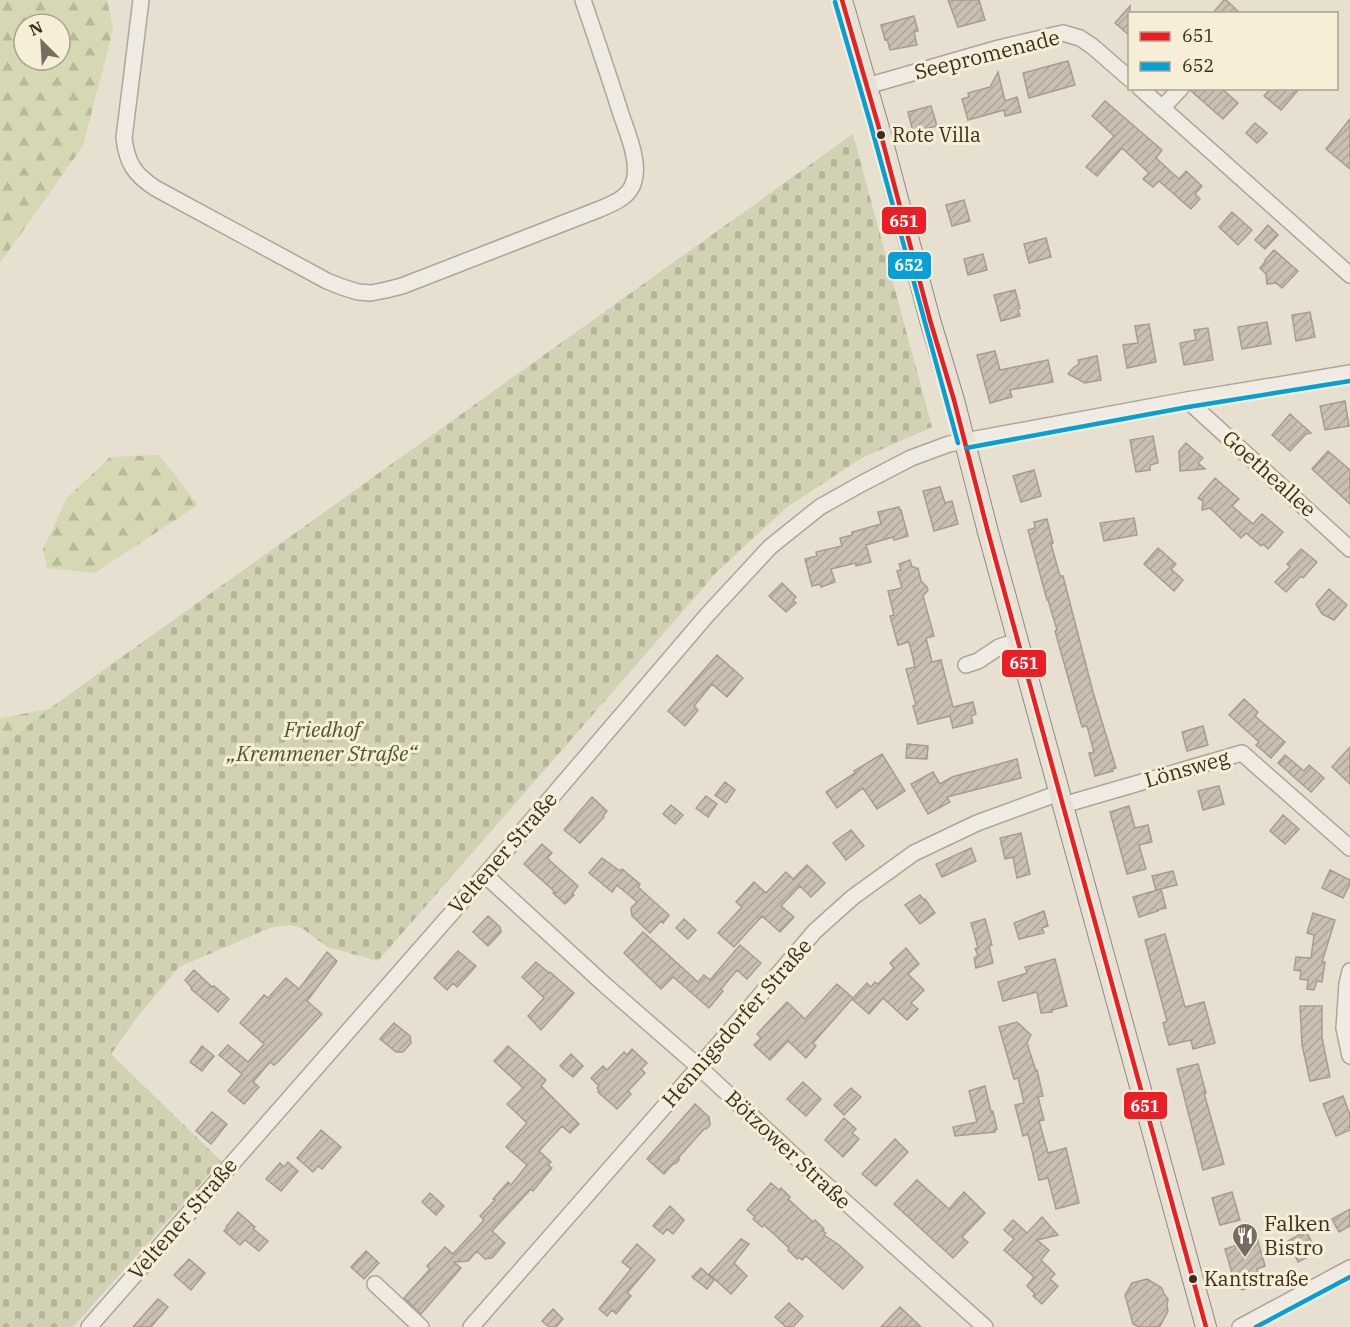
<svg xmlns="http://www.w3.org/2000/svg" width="1350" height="1327" font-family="'IBM Plex Serif',serif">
<defs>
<pattern id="forest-firs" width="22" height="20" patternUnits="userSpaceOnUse" patternTransform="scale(1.5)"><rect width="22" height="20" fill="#d6d7b3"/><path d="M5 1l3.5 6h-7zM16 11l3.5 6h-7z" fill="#b9b99a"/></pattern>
<pattern id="cemetery-stones" width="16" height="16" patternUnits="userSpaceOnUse" patternTransform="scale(1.5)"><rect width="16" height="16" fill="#d1d1b3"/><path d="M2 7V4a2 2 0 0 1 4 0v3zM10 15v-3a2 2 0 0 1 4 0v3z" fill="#b4b49a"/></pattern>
<pattern id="building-hatch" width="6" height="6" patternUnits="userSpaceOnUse" patternTransform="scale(1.5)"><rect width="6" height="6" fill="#cbbfb2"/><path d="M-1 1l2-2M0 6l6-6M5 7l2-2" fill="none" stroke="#afa499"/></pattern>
</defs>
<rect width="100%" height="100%" fill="#e7e0d1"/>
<path fill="url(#forest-firs)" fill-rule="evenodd" d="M0 0H107L113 29 83 146 0 263ZM24 24H60V60H24Z
M159 455 198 505 95 573 47 568 43 549 67 498 110 457Z
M49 709 0 747V718Z"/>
<path fill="url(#cemetery-stones)" d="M853 134 932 427 862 458 787 507 717 572 378 961 327 947 302 928 290 925 272 927 179 967 138 1016 111 1054 221 1161 73 1327H0V747L49 709Z"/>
<path fill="url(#building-hatch)" stroke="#a89c90" stroke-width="1.5" d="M948 0H979L985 20 958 27Z
M1224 0H1226L1241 14H1212Z
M1130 6V36L1115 23Z
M914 16 918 31 914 32 917 45 890 50 887 39 885 40 881 25Z
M1068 61 1075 85 1029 98 1023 73Z
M998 72 1005 101 1017 97 1021 112 1005 116 1004 110 968 120 962 99 969 97 968 93 990 87Z
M1191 88H1221L1238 103 1223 119 1190 90Z
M1271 88H1300L1281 110 1264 96Z
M1105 101 1162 150 1156 158 1179 179 1186 171 1202 186 1195 194 1200 199 1191 209 1159 181 1153 187 1143 179 1149 173 1122 148 1097 176 1086 167 1114 136 1092 116Z
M931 106 937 126 913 132 908 112Z
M1350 119V169L1326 149Z
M1255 123 1267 133 1257 143 1246 133Z
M964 200 970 221 952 226 946 205Z
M1232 212 1252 230 1238 245 1219 227Z
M1268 225 1278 235 1265 249 1255 240Z
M1046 238 1051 257 1029 263 1024 244Z
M1274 250 1298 271 1282 288 1276 283 1267 284 1266 274 1260 268 1265 262V260Z
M983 254 987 270 968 275 964 259Z
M1015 290 1020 308 1018 309 1020 316 1001 321 994 295Z
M1310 312 1315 337 1296 341 1292 315Z
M1267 322 1271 344 1242 349 1238 327Z
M1149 324 1156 362 1127 368 1123 345 1138 343 1135 326Z
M1208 328 1213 360 1184 365 1180 343 1196 340 1194 330Z
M995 351 1000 370 1048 360 1053 382 1010 390 1012 397 990 403 977 355Z
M1097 356 1101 380 1085 383 1068 374 1073 368 1079 364 1078 360Z
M1345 401 1349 426 1325 430 1320 406Z
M1290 414 1311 433 1306 434 1290 451 1272 435Z
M1153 436 1158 463 1150 465V470L1136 472 1130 440Z
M1186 443 1203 458 1198 463 1205 469 1180 471 1179 451Z
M1328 451 1350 470V504L1312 469Z
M1034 470 1041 496 1021 502 1013 476Z
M1215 478 1239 499 1232 506 1253 524 1262 514 1283 532 1268 549 1263 544 1261 546 1246 533 1241 538 1210 508 1202 510 1203 501 1198 498Z
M940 487 945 503 952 501 958 524 934 531 923 491Z
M899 507 900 510H901L908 536 894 540 893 537 866 545 871 562 856 566V563L831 569 835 582 821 587 820 584 812 586 805 559 817 556 816 552 842 546 840 538 852 535V532L881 524 878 512Z
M1134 518 1137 535 1104 541 1100 523Z
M1047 519 1053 543 1051 544 1060 576H1063L1093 692 1116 768 1112 769 1113 771 1095 776 1089 753 1094 752 1087 726 1082 727 1055 631 1057 630 1048 600H1047L1028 530 1035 528 1034 522Z
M1158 548 1176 564 1171 569 1183 580 1174 591 1144 564Z
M1301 549 1317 562 1303 578 1301 576 1286 592 1275 582 1290 567 1287 564Z
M910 560 912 567H915L916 569 918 568 921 581 927 587 928 590 923 596 934 636 926 638 932 662 941 660 953 707 973 702 976 714 971 716 973 723 953 728 950 716 918 724 913 706 916 705 906 669 915 667 909 642 898 645 890 616 894 615 888 591 902 588 897 571 901 570 899 564Z
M782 583 796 597 793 600 796 603 786 612 769 596Z
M1329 589 1347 605 1334 620 1322 614 1316 604Z
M717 655 743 678 727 697 712 684 694 706 698 710 685 726 668 711Z
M1244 699 1258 712 1255 716 1285 742 1271 758 1256 745 1259 742 1229 715Z
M1203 726 1208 745 1187 751 1182 732Z
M907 744 928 746 927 759 906 758Z
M1350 747V784L1332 767Z
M882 754 905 791 877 809 863 788 837 808 826 792 855 773 854 771Z
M1285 755 1304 771 1309 765 1324 778 1311 792 1278 763Z
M1017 759 1021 778 947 797 950 802 928 814 911 784 933 772 940 784 952 777Z
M725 782 735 790 726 803 715 795Z
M1219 786 1224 804 1203 810 1198 791Z
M706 796 717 804 708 817 696 808Z
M592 797 607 811 603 816 604 817 580 843 564 830Z
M671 805 683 815 675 824 663 814Z
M1129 806 1135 828 1148 825 1152 842 1139 845 1146 869 1127 874 1110 812Z
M1283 815 1299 829 1285 844 1270 831Z
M851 830 864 846 846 860 833 843Z
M1021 833 1030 874 1017 878 1013 857 1005 859 1000 838Z
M542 844 552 853 547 858 578 886 572 894 574 895 565 904 553 893 555 892 524 864Z
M971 848 976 861 942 877 936 864Z
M602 858 620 871 622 869 640 884 638 887 669 915 663 923 661 921 650 933 632 916 631 908 637 902 617 885 612 892 589 873Z
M807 865 825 883 811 897 800 886 781 906 794 917 780 932 762 916 734 947 718 933 742 907 736 902 754 882 766 893 786 872 793 879Z
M1330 870 1350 880V884L1343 898 1322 888Z
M1173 871 1177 885 1156 890 1152 876Z
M1161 889 1166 908 1157 910 1158 911 1139 917 1133 897Z
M920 895 924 900 925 899 935 913 920 924 905 905Z
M1044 911 1048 926 1042 928 1044 933 1019 939 1014 923Z
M1313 913 1335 920 1322 962H1325L1322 982 1317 981 1314 990 1307 989 1308 980 1300 979 1301 971 1294 970 1296 957 1311 958 1314 935 1307 933Z
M488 916 500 927 501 932 488 946 473 932Z
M684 919 696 930 688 939 676 928Z
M985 919 992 945 989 946 993 963 976 968 974 958 978 955 975 949 978 948 971 923Z
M643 932 698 982 704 975 710 980 740 945 761 963 747 979 737 970 721 989 723 991 709 1008 673 977 661 989 624 953Z
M1165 934 1185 1007 1204 1002 1215 1043 1193 1049 1191 1040 1169 1045 1163 1023 1167 1021 1145 940Z
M906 948 919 964 908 974 924 990 911 1003 918 1009 907 1020 883 998 869 1014 852 999 813 1043 816 1046 806 1058 788 1041 770 1060 754 1045 761 1038 757 1034 787 1002 805 1019 837 984 853 998 867 983 871 987 875 982 878 984 894 968 890 963Z
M458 951 476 966 457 987 453 983 447 990 434 978Z
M327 952 337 961 307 1001 322 1014 279 1061 274 1065 270 1062 253 1082 259 1087 244 1104 228 1091 242 1074 219 1055 228 1045 248 1062 264 1044 240 1023 264 995 268 998 286 978 299 989Z
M1055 959 1067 1006 1052 1010V1012L1041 1013 1037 992 1003 1001 998 982 1027 973 1025 967Z
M536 962 549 973 550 972 574 993 541 1030 528 1016 544 998 522 977Z
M194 970 212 987 214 986 229 999 218 1012 191 989 192 988 185 980Z
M1300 1006H1322V1038L1330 1077 1310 1081 1302 1045Z
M1017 1022 1031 1035 1027 1043 1034 1065 1036 1071 1037 1070 1043 1096 1038 1097 1044 1120 1039 1121 1048 1153 1066 1148 1079 1203 1056 1209 1048 1178 1039 1180 1028 1134 1023 1136 1015 1105 1024 1103 1018 1078 1014 1079 999 1027Z
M394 1023 410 1036 411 1043 403 1052H396L380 1039Z
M202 1046 214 1056 202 1071 190 1062Z
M508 1046 546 1080 541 1086 579 1124 570 1133 562 1126 539 1151 551 1162 548 1165 552 1168 533 1191 531 1189 492 1231 505 1243 492 1258 485 1259 477 1251 468 1261 454 1262 461 1268 421 1314 404 1298 430 1269 427 1266 445 1247 453 1254 484 1220 480 1216 495 1200 493 1199 508 1182 511 1185 527 1165 506 1147 527 1123 507 1104 523 1088 494 1061Z
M632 1049 647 1063 641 1069 645 1073 628 1091 631 1094 617 1109 598 1092 599 1090 597 1088 599 1086 591 1078 603 1066 607 1070 624 1052 627 1055Z
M571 1054 583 1066 573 1077 560 1066Z
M1198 1064 1206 1093H1204L1224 1164 1203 1170 1177 1069Z
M803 1082 821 1099 806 1116 787 1099Z
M985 1086 991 1112 993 1111 997 1129 995 1130V1132L955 1136 953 1127 977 1122 969 1091Z
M851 1088 861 1097 844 1115 834 1105Z
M1343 1096 1350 1115V1130L1336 1136 1323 1104Z
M695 1104 709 1117 710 1125 706 1129H704L679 1157V1160L675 1164H673L664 1174 647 1159Z
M212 1112 227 1124 211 1144 196 1131Z
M844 1118 856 1129 852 1133 859 1139 843 1157 825 1140Z
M321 1130 341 1147 322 1169 318 1166 313 1172 297 1158Z
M895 1139 908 1152 876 1186 862 1174Z
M288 1162 298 1171 281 1191 266 1179 280 1163 284 1167Z
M917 1180 949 1209 964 1192 985 1213 962 1237 968 1242 953 1258 894 1204Z
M771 1183 779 1190 781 1188 790 1197 788 1199 813 1222 815 1220 824 1229 823 1231 826 1233 824 1235 839 1245 863 1267 843 1289 806 1256 802 1260 799 1257 797 1259 788 1250 789 1248 764 1225 762 1227 753 1219 755 1217 747 1210Z
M1232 1192 1240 1220 1220 1225 1212 1198Z
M430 1193 444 1206 436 1215 422 1202Z
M670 1206 684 1220 673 1234 667 1229 663 1234 653 1226Z
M1350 1209V1226L1339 1232 1332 1219Z
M238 1212 255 1227 253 1229 268 1241 259 1251 245 1240 240 1245 224 1231 227 1228 226 1227Z
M1042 1217 1058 1235 1037 1240 1049 1250 1041 1260 1055 1274 1050 1279 1058 1286 1042 1304 1033 1296 1035 1294 1027 1286 1034 1277 1004 1250 1014 1239 1004 1230 1013 1220 1027 1233Z
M1254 1227 1265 1266 1257 1269 1260 1281 1243 1290 1236 1287 1225 1249 1244 1243 1241 1231Z
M1306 1231 1317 1252 1298 1262 1288 1241Z
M741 1239 749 1244 734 1263 747 1276 731 1294 709 1274Z
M637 1244 655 1260 627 1293 631 1296 616 1314 612 1310 607 1316 599 1309 631 1269 622 1262Z
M366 1251 379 1263 364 1279 351 1267Z
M189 1259 205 1273 191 1290 174 1275Z
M701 1268 714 1280 707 1289 692 1277Z
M1147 1279 1162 1288 1164 1294 1168 1299 1167 1305 1168 1311 1160 1326 1156 1327H1139L1133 1324 1125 1295 1132 1283Z
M158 1299 168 1307 151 1327H133Z
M789 1303 803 1316 793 1327H786L775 1317Z
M900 1307 921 1327H881Z
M553 1309 563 1319 556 1327H549L542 1321Z"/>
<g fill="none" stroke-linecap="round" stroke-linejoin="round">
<defs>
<path id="minor" d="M141 0 124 138C127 163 134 174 155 188L327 281 342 287 358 292 371 293 386 290 402 286 600 209C614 203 630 197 634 181 640 162 627 132 621 114 609 76 596 38 583 0
M867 86 999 48 1063 33 1080 38 1092 46 1130 79
M1140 88 1350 275
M1162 108 1181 88
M1187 400 1350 549
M966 665 978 661 999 647 1018 641
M1063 805 1242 753 1350 848
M485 875 606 986 699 1067 804 1165 985 1327
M1350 971 1347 984 1344 1028 1350 1056
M375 1284 421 1327
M89 1327 485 875 708 614 770 547 820 507 861 484 911 458 949 444 1187 400 1350 373
M471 1327 699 1067 815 931 853 897 914 853 977 823 1059 793
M1240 1327 1350 1268"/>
<path id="major" d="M842 0 881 135 930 320 954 400 988 532 1206 1327"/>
</defs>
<use href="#minor" stroke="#ada599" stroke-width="18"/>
<use href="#major" stroke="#928b80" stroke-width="22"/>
<use href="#minor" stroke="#efebe3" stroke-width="15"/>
<use href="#major" stroke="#e6e1d4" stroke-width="20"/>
<defs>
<path id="bus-1" d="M842 0 881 135 930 320 954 400 988 532 1206 1327"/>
<path id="bus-2" d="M835 2 870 122 958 443
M966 448 1188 407 1350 381
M1256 1327 1350 1277"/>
</defs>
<use href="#bus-1" stroke="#f7eed8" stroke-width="9"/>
<use href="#bus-2" stroke="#f7eed8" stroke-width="9"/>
<use href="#bus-1" stroke="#ed1d25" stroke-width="4.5"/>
<use href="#bus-2" stroke="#06a0d8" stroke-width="4.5"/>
</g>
<defs>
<symbol id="restaurant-pin" viewBox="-11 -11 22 30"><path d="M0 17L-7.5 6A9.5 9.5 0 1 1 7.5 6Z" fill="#786c5e" stroke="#f7eed8"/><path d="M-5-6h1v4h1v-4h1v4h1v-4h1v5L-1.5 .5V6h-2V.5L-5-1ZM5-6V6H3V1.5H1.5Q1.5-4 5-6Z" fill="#fff"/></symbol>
</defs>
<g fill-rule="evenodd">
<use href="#restaurant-pin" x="1230" y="1221" width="30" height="40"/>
</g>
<g fill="#3d2e20" stroke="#f7eed8" stroke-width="2">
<circle cx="881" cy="135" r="5"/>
<circle cx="1193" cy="1279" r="5"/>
</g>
<g text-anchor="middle" stroke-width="6" stroke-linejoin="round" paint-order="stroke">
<g font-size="20" fill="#3d2e20" stroke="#f7eed8" text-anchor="start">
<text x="892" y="142">Rote Villa</text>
<text x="1204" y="1286">Kantstraße</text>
</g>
<g font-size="21" fill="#3d2e20" stroke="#f7eed8">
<text transform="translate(987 55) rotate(-14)" y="7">Seepromenade</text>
<text transform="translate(1269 474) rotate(42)" y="7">Goetheallee</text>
<text transform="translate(1187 769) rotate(-16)" y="7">Lönsweg</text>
<text transform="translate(503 853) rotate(-49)" y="7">Veltener Straße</text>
<text transform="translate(737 1023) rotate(-49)" y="7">Hennigsdorfer Straße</text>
<text transform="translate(788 1150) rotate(43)" y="7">Bötzower Straße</text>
<text transform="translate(183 1219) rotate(-49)" y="7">Veltener Straße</text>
</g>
<g font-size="21" font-style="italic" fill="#4d5a26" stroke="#f7eed8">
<text x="322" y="737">Friedhof<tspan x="322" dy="24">„Kremmener Straße“</tspan></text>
</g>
<g font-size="21" fill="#3d2e20" stroke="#f7eed8" text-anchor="start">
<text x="1264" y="1231">Falken<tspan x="1264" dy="24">Bistro</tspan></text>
</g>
</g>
<g stroke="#f7eed8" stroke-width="2">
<rect x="881" y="206" width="46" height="29" rx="6" fill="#ed1d25"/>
<rect x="887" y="251" width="45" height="29" rx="6" fill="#06a0d8"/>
<rect x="1001" y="649" width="46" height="29" rx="6" fill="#ed1d25"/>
<rect x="1123" y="1091" width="45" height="29" rx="6" fill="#ed1d25"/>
</g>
<g font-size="16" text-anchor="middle" font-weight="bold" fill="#fff">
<text x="904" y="227">651</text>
<text x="909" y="271">652</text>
<text x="1024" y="669">651</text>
<text x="1145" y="1112">651</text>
</g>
<rect x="1128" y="12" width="210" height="78" fill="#f7eed8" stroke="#ada18e" stroke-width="1.5"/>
<rect x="1140" y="32" width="30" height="9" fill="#ed1d25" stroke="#ada18e" stroke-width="1.5"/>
<text x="1182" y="42" font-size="18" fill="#3d2e20">651</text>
<rect x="1140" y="62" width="30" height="9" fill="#06a0d8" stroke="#ada18e" stroke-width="1.5"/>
<text x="1182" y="72" font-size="18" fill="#3d2e20">652</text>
<g transform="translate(42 42) rotate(336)"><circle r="28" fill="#f7eed8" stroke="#ada18e" stroke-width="1.5"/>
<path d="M0-4.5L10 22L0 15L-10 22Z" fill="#786c5e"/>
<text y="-9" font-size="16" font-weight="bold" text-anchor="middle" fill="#3d2e20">N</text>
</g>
</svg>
